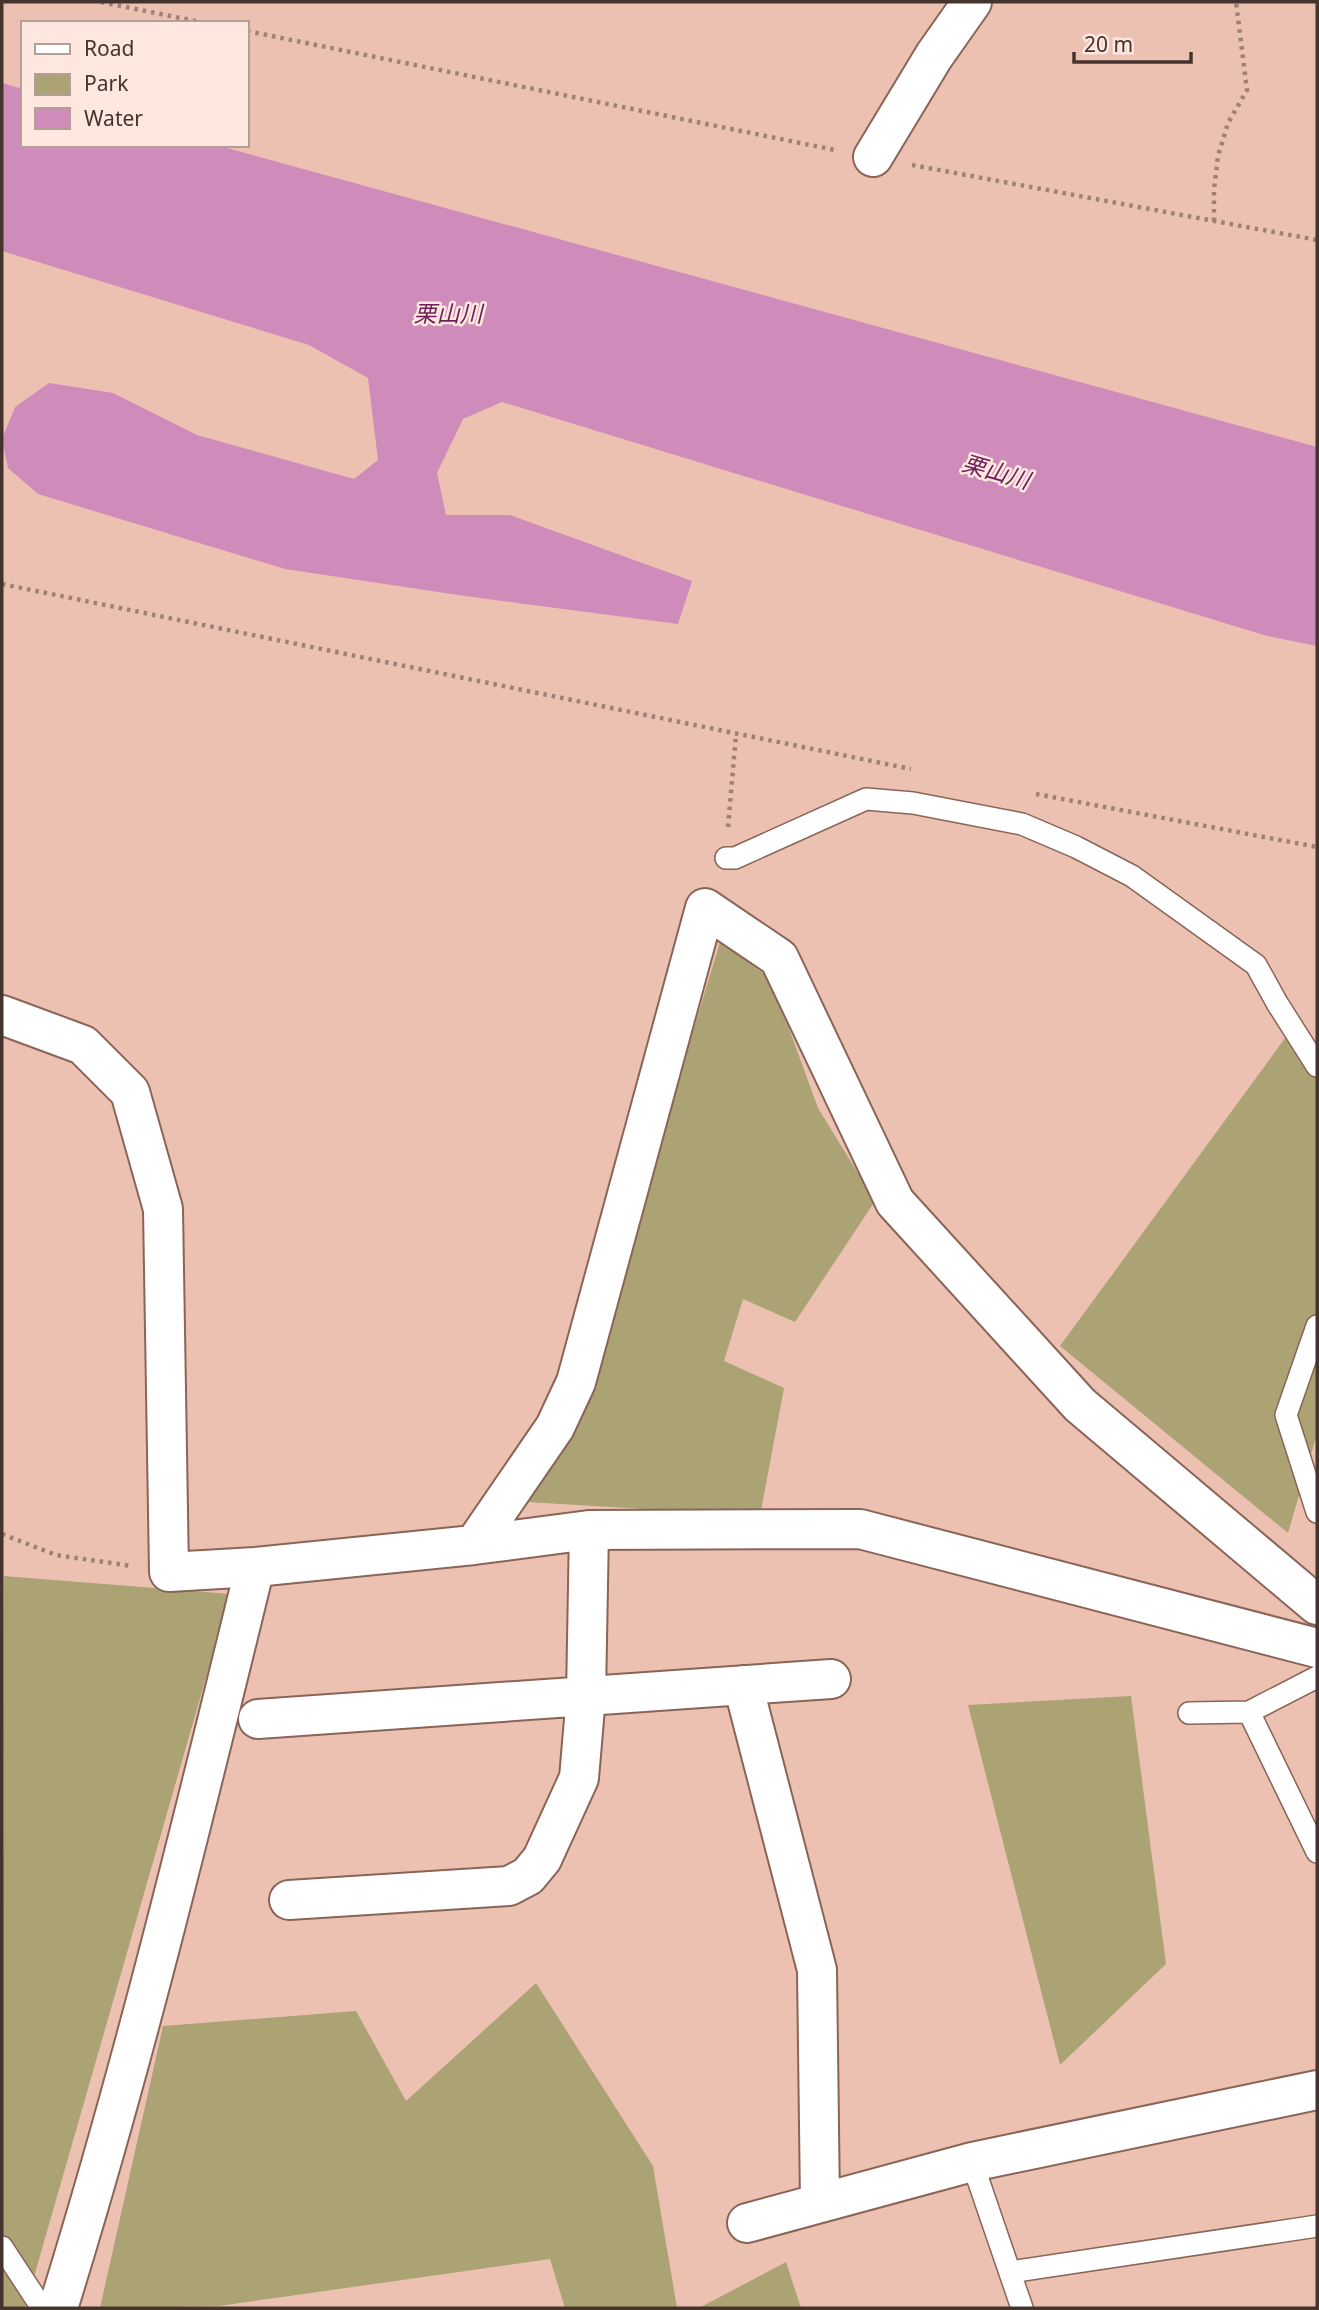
<svg xmlns="http://www.w3.org/2000/svg" width="1319" height="2310" font-family="'Noto Sans','Noto Sans JP',sans-serif">
<rect width="100%" height="100%" fill="#ecc1b2"/>
<path fill="#aca375" d="M720 942 771 979 818 1108 875 1201 795 1322 743 1299 724 1361 784 1388 760 1516 527 1502 593 1362Z
M1291 1030 1317 1062V1434L1288 1533 1060 1346Z
M4 1576 230 1594 25 2308H2Z
M1131 1696 1166 1964 1060 2065 968 1705Z
M536 1983 653 2166 677 2308H565L550 2259 219 2306 100 2308 163 2026 356 2011 406 2101Z
M786 2262 801 2308H699Z"/>
<path fill="#cf8bb9" d="M2 83 23 89V145H216L1317 447V646L1267 636 502 402 463 419 437 473 446 515H510L692 581 678 624 465 596 285 569 38 494 8 468 2 439 15 407 49 383 113 393 197 435 354 479 378 460 368 378 309 345 2 251Z"/>
<g fill="none" stroke-linecap="round" stroke-linejoin="round">
<defs>
<path id="lane" d="M726 858H735L866 799 913 803 1022 824 1076 847 1132 876 1256 965 1277 1003 1317 1066
M1317 1326 1286 1415 1317 1512
M1249 1712 1317 1852
M1189 1713 1249 1712 1317 1677
M972 2162 1022 2308
M2 2247 42 2308
M1010 2272 1317 2226"/>
<path id="street" d="M873 157 934 56 972 2
M2 1015 83 1045 130 1092 163 1209 169 1572 255 1567 474 1545 589 1530 860 1529 1317 1648
M474 1545 555 1427 576 1382 705 908 779 958 895 1202 1080 1405 1317 1605
M743 1685 817 1970 820 2203
M258 1719 831 1679
M289 1900 509 1886 528 1876 542 1859 579 1778 586 1696 589 1530
M747 2223 972 2162 1317 2090
M58 2308C134 2064 194 1815 255 1567"/>
</defs>
<use href="#lane" stroke="#8a6457" stroke-width="24"/>
<use href="#street" stroke="#8a6457" stroke-width="42"/>
<path stroke="#9f8075" stroke-width="4.5" stroke-dasharray="3.5 5" stroke-linecap="butt" d="M101 2 205 23
M247 31 835 150
M912 165 1317 240
M1214 221V189L1218 156 1228 123 1247 90 1236 2
M2 584 911 769
M1036 794 1317 847
M728 827 736 735
M2 1534 56 1555 132 1566"/>
<use href="#lane" stroke="#fff" stroke-width="21"/>
<use href="#street" stroke="#fff" stroke-width="38"/>
</g>
<g text-anchor="middle" stroke-width="5" stroke-linejoin="round" paint-order="stroke">
<g font-size="23" font-style="italic" fill="#6d1e59" stroke="#fee7df">
<text x="448" y="322">栗山川</text>
<text transform="translate(996 472) rotate(16)" y="8">栗山川</text>
</g>
</g>
<rect width="1319" height="2310" fill="none" stroke="#45342e" stroke-width="7"/>
<rect x="21" y="21" width="228" height="126" fill="#fee7df" stroke="#b49f98" stroke-width="2"/>
<rect x="35" y="44" width="35" height="10" fill="#ffffff" stroke="#b49f98" stroke-width="2"/>
<text x="84" y="56" font-size="21" fill="#45342e">Road</text>
<rect x="35" y="74" width="35" height="21" fill="#aca375" stroke="#b49f98" stroke-width="2"/>
<text x="84" y="91" font-size="21" fill="#45342e">Park</text>
<rect x="35" y="108" width="35" height="21" fill="#cf8bb9" stroke="#b49f98" stroke-width="2"/>
<text x="84" y="126" font-size="21" fill="#45342e">Water</text>
<path d="M1074 52v10h117v-10" fill="none" stroke="#45342e" stroke-width="3.5"/>
<text x="1084" y="52" font-size="21" fill="#45342e" stroke="#fee7df" stroke-width="5" paint-order="stroke">20 m</text>
</svg>
